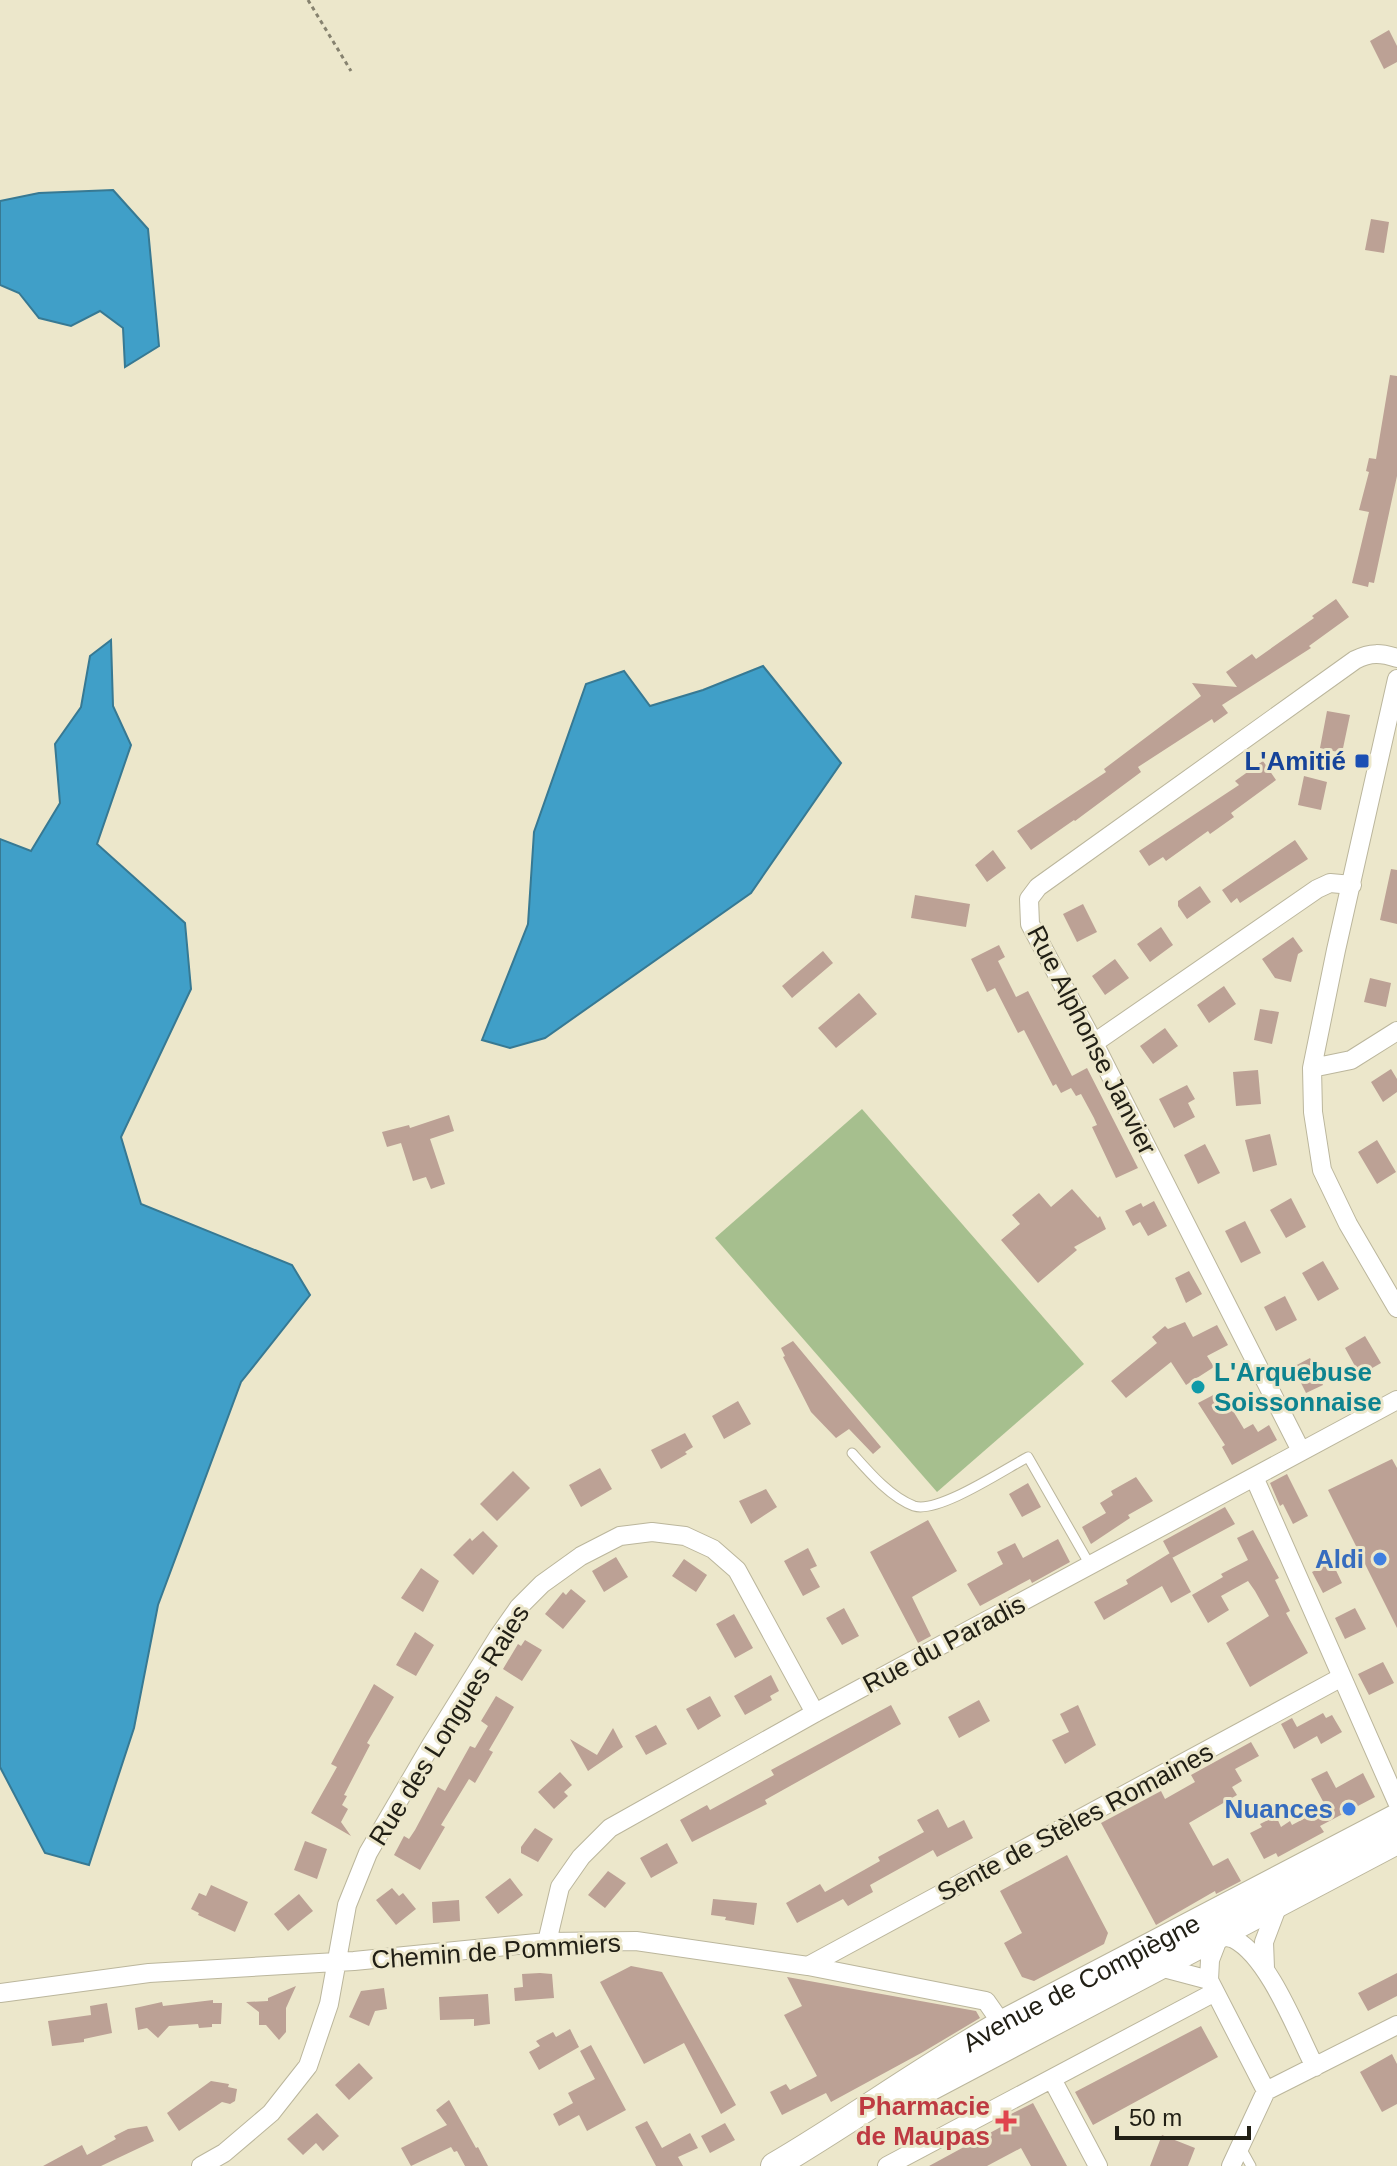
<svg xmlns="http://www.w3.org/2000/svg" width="1397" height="2166" font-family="Arial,sans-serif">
<rect width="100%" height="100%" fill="#ece7cb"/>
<path fill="#a6bf8e" d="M862 1109 1084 1364 937 1492 715 1238Z"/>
<path fill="#409fc8" stroke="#377993" stroke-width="2" d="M113 190 148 229 159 346 125 367 123 328 100 311 71 326 39 318 19 293 0 285V201L39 193Z
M111 640 113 706 131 745 97 844 185 923 191 989 121 1137 141 1204 292 1265 310 1295 241 1382 158 1605 134 1728 89 1865 45 1853 0 1767V839L31 851 60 803 55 744 81 707 90 656Z
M763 666 841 763 751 893 545 1038 510 1048 482 1040 528 924 534 832 586 684 624 671 650 706 703 690Z"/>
<path fill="#bca195" d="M1389 30 1397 46V62L1384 69 1370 41Z
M1371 219 1389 222 1384 253 1365 250Z
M1390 375 1397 376V476L1374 583 1369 582 1368 587 1352 583 1369 512 1359 510 1369 472 1366 471 1369 458 1376 459Z
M1336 599 1349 617 1309 646 1311 648 1222 705 1228 713 1214 723 1212 719 1138 767 1141 772 1075 821 1074 820 1031 850 1017 831 1106 772 1104 769 1201 696 1192 683 1237 687 1226 672 1252 654 1256 659 1314 618 1312 616Z
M1327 711 1350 715 1342 753 1320 748Z
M1263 761 1276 780 1231 813 1234 817 1210 834 1208 831 1166 861 1163 857 1149 866 1139 851 1239 785 1235 781Z
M1304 776 1327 782 1321 810 1298 805Z
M1295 840 1308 859 1240 903 1237 898 1231 903 1222 890Z
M993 850 1006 868 987 882 975 865Z
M1391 869 1397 870V924L1380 920Z
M1200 886 1211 902 1187 919 1178 906V901Z
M915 895 970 904 966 927 911 918Z
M1083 904 1097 932 1077 942 1063 914Z
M1161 927 1173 945 1150 962 1137 944Z
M1293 937 1303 951 1298 954 1291 982 1275 978 1262 959Z
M999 945 1005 957 998 961 1016 997 1028 991 1072 1076 1087 1068 1138 1168 1116 1178 1092 1127 1097 1125 1094 1118 1081 1094 1076 1096 1071 1088 1061 1093 1056 1084 1053 1086 1024 1030 1018 1033 995 988 987 992 971 959Z
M823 951 833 963 792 998 782 986Z
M1115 959 1129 978 1105 995 1092 976Z
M1370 978 1391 983 1386 1007 1364 1002Z
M1224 986 1236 1004 1209 1023 1197 1005Z
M859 993 877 1014 836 1048 818 1028Z
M1260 1009 1279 1012 1272 1044 1254 1040Z
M1165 1028 1178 1046 1153 1064 1140 1046Z
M1391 1069 1397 1079V1092L1383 1102 1371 1082Z
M1258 1070 1261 1104 1236 1106 1233 1072Z
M1187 1085 1195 1099 1188 1103 1195 1117 1174 1128 1159 1099Z
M449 1115 454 1131 430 1139 445 1184 431 1189 426 1177 413 1181 401 1143 387 1147 382 1132 409 1125 410 1128Z
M1270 1134 1277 1165 1253 1172 1245 1140Z
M1377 1140 1396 1172 1377 1184 1358 1152Z
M1205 1144 1220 1173 1198 1184 1184 1155Z
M1072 1189 1098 1218 1100 1216 1106 1229 1074 1247 1077 1250 1038 1283 1001 1240 1020 1224 1012 1215 1039 1193 1051 1207Z
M1291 1198 1306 1227 1286 1238 1270 1210Z
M1154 1201 1167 1226 1148 1236 1140 1222 1133 1226 1125 1211 1141 1203 1143 1207Z
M1245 1221 1261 1253 1241 1263 1225 1231Z
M1323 1261 1339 1289 1318 1301 1302 1273Z
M1189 1271 1202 1294 1186 1303 1175 1278Z
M1285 1296 1297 1320 1276 1331 1264 1307Z
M1185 1322 1193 1337 1217 1325 1228 1345 1207 1356 1214 1367 1186 1385 1171 1362 1126 1398 1111 1381 1157 1343 1152 1337 1165 1326 1168 1329Z
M1365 1336 1381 1363 1360 1375 1345 1348Z
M793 1341 881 1447 873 1454 849 1429 836 1438 811 1412 783 1357 785 1356 781 1348Z
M1310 1358 1323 1385 1306 1393 1293 1367Z
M1221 1391 1244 1429 1253 1424 1258 1432 1269 1425 1277 1440 1232 1465 1222 1447 1225 1445 1198 1403Z
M738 1401 751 1424 724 1439 712 1416Z
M685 1433 693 1447 685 1452 687 1454 661 1469 651 1450Z
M1392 1459 1397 1468V1628L1328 1490Z
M600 1468 612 1489 581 1507 569 1485Z
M513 1471 530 1488 497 1521 480 1504Z
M1287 1474 1308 1516 1293 1524 1283 1504 1280 1506 1270 1483Z
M1136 1477 1153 1501 1128 1515 1130 1518 1091 1544 1082 1527 1106 1513 1100 1503 1113 1495 1111 1491Z
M1028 1483 1041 1507 1022 1517 1009 1494Z
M766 1489 777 1507 751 1524 739 1501Z
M1225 1507 1235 1524 1172 1558 1163 1541Z
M928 1520 957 1571 912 1597 931 1636 918 1643 870 1552Z
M1253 1530 1279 1578 1275 1580 1290 1611 1286 1613 1308 1653 1250 1687 1226 1643 1269 1616 1255 1591 1248 1581 1221 1596 1229 1610 1208 1623 1192 1595 1223 1577 1221 1574 1248 1560 1237 1538Z
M483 1531 498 1546 473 1575 453 1555 470 1538 472 1541Z
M1058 1539 1070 1562 1032 1583 1030 1579 980 1606 967 1584 1003 1564 997 1552 1015 1543 1023 1558Z
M808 1548 817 1566 810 1569 820 1587 803 1596 784 1561Z
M1170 1553 1191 1592 1171 1603 1162 1586 1104 1620 1094 1602 1128 1584 1126 1580Z
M616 1557 628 1577 604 1592 592 1571Z
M684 1559 707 1575 696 1592 672 1576Z
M1332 1562 1342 1583 1323 1593 1312 1572Z
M421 1568 439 1581 423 1612 401 1598Z
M571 1589 586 1601 563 1629 545 1614 563 1592 566 1595Z
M844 1608 859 1636 842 1645 826 1618Z
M1355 1608 1366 1629 1345 1639 1335 1618Z
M734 1614 753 1648 735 1658 716 1624Z
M415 1632 434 1645 416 1676 396 1665Z
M525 1640 542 1650 522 1681 503 1669 518 1644 521 1646Z
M1383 1662 1394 1683 1369 1695 1358 1674Z
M771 1675 779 1691 770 1696 772 1700 745 1715 734 1696Z
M374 1684 394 1697 367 1743 370 1745 344 1795 347 1796 342 1805 348 1809 341 1822 351 1836 311 1813 337 1767 331 1764Z
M496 1696 514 1707 489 1750 493 1752 475 1783 469 1779 441 1825 445 1827 420 1870 394 1855 404 1836 409 1839 415 1830 438 1787 445 1791 470 1746 475 1748 488 1726 481 1721Z
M710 1696 721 1716 698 1730 686 1709Z
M979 1700 990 1721 959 1738 948 1717Z
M891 1705 901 1724 765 1800 767 1804 692 1842 680 1820 707 1805 710 1810 774 1775 771 1770Z
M1078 1705 1096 1745 1065 1764 1052 1740 1069 1732 1060 1714Z
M1323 1713 1326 1718 1332 1715 1342 1732 1321 1744 1317 1736 1294 1749 1281 1724 1292 1718 1297 1727Z
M656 1725 667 1744 646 1755 635 1736Z
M613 1728 623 1747 588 1771 570 1739 597 1755Z
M1251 1742 1259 1756 1235 1769 1242 1781 1232 1787 1237 1795 1189 1823 1213 1866 1228 1858 1241 1881 1216 1894 1215 1891 1156 1925 1101 1823 1161 1791 1165 1799 1195 1782 1191 1775Z
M1327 1771 1336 1788 1363 1773 1375 1797 1320 1826 1324 1832 1278 1857 1276 1853 1264 1859 1250 1833 1262 1827 1260 1824 1276 1816 1281 1827 1290 1821 1292 1825 1326 1807 1311 1779Z
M560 1772 572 1785 564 1792 568 1796 554 1809 538 1792Z
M938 1809 948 1828 964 1820 973 1838 937 1857 933 1850 870 1885 873 1892 848 1906 843 1899 797 1923 786 1903 820 1884 825 1892 880 1861 878 1857 924 1832 917 1820Z
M535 1828 553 1839 538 1862 521 1853V1847Z
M305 1841 327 1849 317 1879 294 1870Z
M667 1843 678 1863 651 1878 640 1858Z
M1067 1855 1108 1933 1104 1944 1034 1981 1022 1977 1004 1943 1022 1933 1000 1891Z
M608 1871 626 1883 605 1908 588 1895Z
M510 1878 523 1895 498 1914 485 1897Z
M211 1885 248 1902 235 1932 198 1915 199 1913 191 1909 199 1893 206 1896Z
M392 1888 399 1896 403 1893 416 1909 396 1925 376 1900Z
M299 1894 313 1911 288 1931 274 1914Z
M713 1899 757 1903 754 1925 725 1920 726 1917 711 1915Z
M459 1900 460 1921 433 1923 432 1902Z
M631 1966 662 1972 736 2105 721 2114 684 2043 644 2064 600 1982Z
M540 1973 552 1974 554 1998 515 2001 514 1988 523 1987 522 1974Z
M1397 1973V1996L1368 2011 1358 1993Z
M787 1977 976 2011 980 2018 923 2052 831 2102 826 2093 782 2115 770 2092 786 2084 790 2090 817 2076 784 2015 802 2006Z
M296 1986 286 2008V2032L279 2040 266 2025H259V2012L246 2002 268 2001V1998Z
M384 1988 387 2009 375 2011 369 2026 349 2017 361 1991Z
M488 1994 490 2024 474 2026V2019L440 2020 439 1997Z
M213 2000V2003H222L221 2024H212V2027L199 2028 198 2024 169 2026 158 2038 147 2028 138 2030 135 2008 162 2002 163 2006Z
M107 2003 112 2033 84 2039V2042L52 2046 48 2021 91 2015 90 2006Z
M1201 2026 1218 2057 1093 2125 1075 2092Z
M570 2029 579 2047 539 2070 529 2052 540 2046 536 2041 553 2032 556 2037Z
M591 2045 626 2110 587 2131 579 2115 559 2126 553 2114 573 2103 568 2093 595 2079 580 2051Z
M1392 2054 1397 2064V2104L1382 2112 1360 2072Z
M359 2063 373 2078 349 2100 335 2085Z
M211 2081 229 2084 228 2087 237 2089 235 2101 230 2104 222 2102 179 2131 167 2113Z
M449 2100 476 2148 478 2147 488 2166H465L457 2151 454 2152 451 2147 411 2166 401 2148 447 2125 436 2110Z
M1033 2103 1067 2166H1031L1021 2148 987 2166H929L1010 2122 1007 2116Z
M317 2113 339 2136 323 2151 316 2143 303 2155 287 2139Z
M647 2121 662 2148 690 2133 698 2148 678 2157 683 2166H656L635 2127Z
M725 2123 735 2140 710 2153 701 2136Z
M147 2126 154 2141 101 2166H43L82 2145 87 2155 116 2139 114 2136 128 2129Z
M1162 2135 1195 2148 1188 2166H1150Z"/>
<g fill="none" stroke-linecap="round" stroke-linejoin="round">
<defs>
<path id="lane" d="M852 1453C868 1471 890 1497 914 1506 938 1514 1005 1469 1028 1457L1090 1565
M1241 2148 1251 2166"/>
<path id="street" d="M1397 679 1336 950 1312 1068 1313 1112 1322 1170 1348 1224 1397 1308
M1094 1043 1317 889 1330 883 1352 885
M1312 1068 1351 1060 1397 1031
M1301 1451 1094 1043 1030 924 1029 899 1038 887 1355 660C1371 652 1381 653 1397 658
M1254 1477 1397 1802
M1220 1934 1210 1960 1209 1980 1266 2091
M1215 1937C1222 1937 1228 1936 1234 1939 1269 1957 1297 2032 1315 2067
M547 1942 560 1887 581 1857 610 1828 815 1713 1397 1400
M808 1966 1342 1677
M1160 1967 1209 1980
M1265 1968 1264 1942 1278 1905
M0 1993 149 1973 354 1961 547 1942 636 1941 808 1966 986 2001 1007 2031
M1052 2079 1098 2166
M1266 2091 1397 2025
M201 2166 224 2153 271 2113 308 2066 329 2004 347 1905 368 1853 431 1745 498 1637 519 1607 542 1584 581 1556 620 1536 652 1532 685 1536 713 1549 737 1570 815 1713
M887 2166 1215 1992
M1231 2166 1266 2091"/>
<g id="secondary">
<path d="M912 2097 1397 1841"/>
<path id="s1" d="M774 2166C851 2121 923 2068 1001 2024L1397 1817"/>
</g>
</defs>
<use href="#lane" stroke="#bbb69c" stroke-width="11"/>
<use href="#street" stroke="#bbb69c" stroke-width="20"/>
<use href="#secondary" stroke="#bbb69c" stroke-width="28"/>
<path stroke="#86826f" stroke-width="3" stroke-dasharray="4 4" stroke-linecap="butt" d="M308 0 351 71"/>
<use href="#lane" stroke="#fff" stroke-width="9"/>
<use href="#street" stroke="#fff" stroke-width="18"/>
<use href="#secondary" stroke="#fff" stroke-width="26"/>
</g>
<rect fill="#1a4fb4" stroke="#ece7cb" stroke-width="3" x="1354" y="753" width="16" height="16" rx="4"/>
<circle fill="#0f9aa8" stroke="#ece7cb" stroke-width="3" cx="1198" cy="1387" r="8"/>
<g fill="#3f7fe0" stroke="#ece7cb" stroke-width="3">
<circle cx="1380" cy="1559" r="8"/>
<circle cx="1349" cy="1809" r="8"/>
</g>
<path fill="#e0444e" stroke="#ece7cb" stroke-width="3" d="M1002 2109h8v8h8v8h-8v8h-8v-8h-8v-8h8z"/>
<g text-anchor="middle" stroke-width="6" stroke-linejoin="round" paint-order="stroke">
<g font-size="26" font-weight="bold" fill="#164399" stroke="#ece7cb" text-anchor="end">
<text x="1346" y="770">L'Amitié</text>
</g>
<g font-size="26" fill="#222016" stroke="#ece7cb">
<text transform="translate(1092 1040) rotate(63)" y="9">Rue Alphonse Janvier</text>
<text transform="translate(944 1644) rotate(-28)" y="9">Rue du Paradis</text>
<text transform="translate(449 1725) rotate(-58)" y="9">Rue des Longues Raies</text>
<text transform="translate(1075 1822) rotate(-28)" y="9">Sente de Stèles Romaines</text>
<text transform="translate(496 1951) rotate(-4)" y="9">Chemin de Pommiers</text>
<text dy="9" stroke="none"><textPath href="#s1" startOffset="358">Avenue de Compiègne</textPath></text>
</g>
<g font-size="26" font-weight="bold" fill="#0d838f" stroke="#ece7cb" text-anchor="start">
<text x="1214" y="1381">L'Arquebuse<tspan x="1214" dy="30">Soissonnaise</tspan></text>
</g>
<g font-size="26" font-weight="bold" fill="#366cbe" stroke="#ece7cb" text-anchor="end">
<text x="1364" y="1568">Aldi</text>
<text x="1333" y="1818">Nuances</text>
</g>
<g font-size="26" font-weight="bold" fill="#be3a42" stroke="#ece7cb" text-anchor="end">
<text x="990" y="2115">Pharmacie<tspan x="990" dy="30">de Maupas</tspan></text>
</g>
</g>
<path d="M1117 2126v12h132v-12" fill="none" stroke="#222016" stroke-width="4"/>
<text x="1129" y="2126" font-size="24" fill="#222016" stroke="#ece7cb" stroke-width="6" paint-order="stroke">50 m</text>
</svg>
